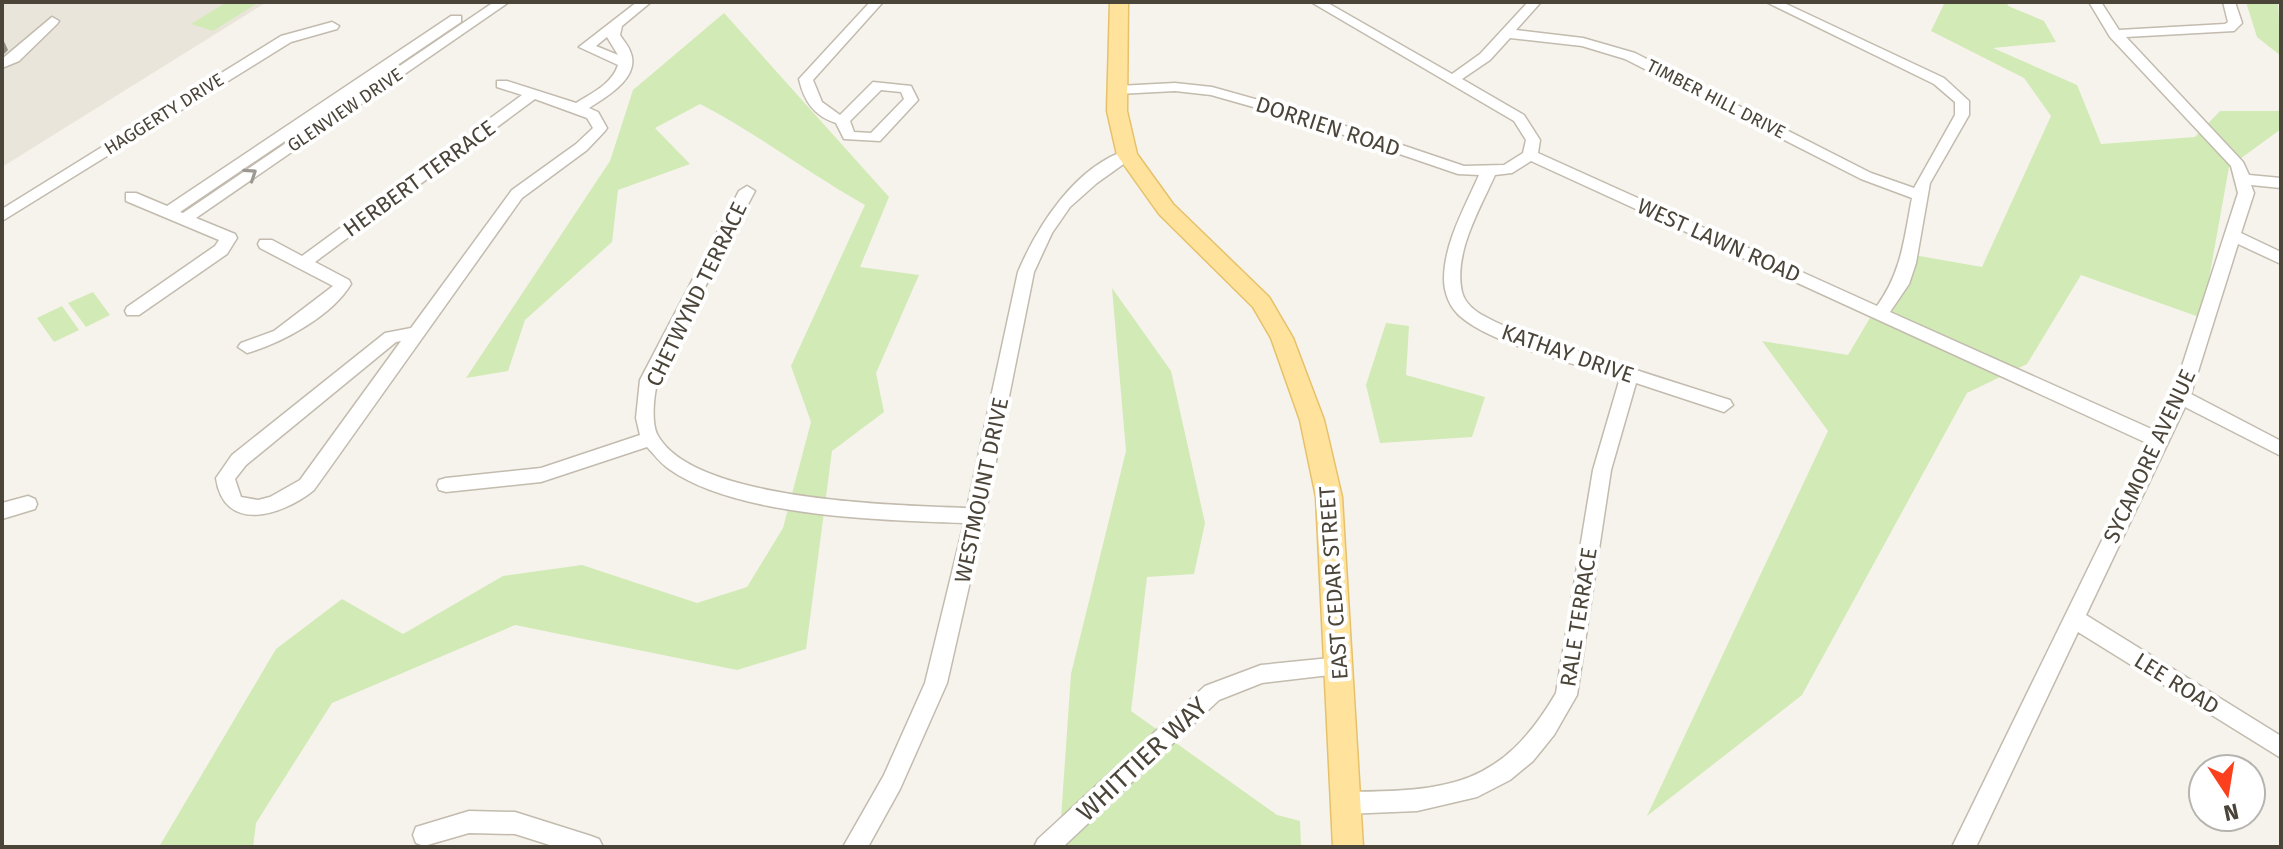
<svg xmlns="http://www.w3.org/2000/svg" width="2283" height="849" font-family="'Fira Sans',sans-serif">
<rect width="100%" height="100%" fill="#f6f3ec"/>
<path fill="#eae5da" d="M2 2H267L2 167Z"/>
<path fill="#d2eab5" d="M227 2H259L213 31 191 24Z
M1945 2H2007L2008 6 2044 21 2056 42 1993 48 2077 85 2101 144 2195 137 2220 111H2281V129L2229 167 2202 318 2081 275 2027 364 1967 393 1802 695 1647 816 1828 431 1762 341 1848 355 1908 254 1982 267 2051 116 2024 78 1931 31Z
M2246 2H2278L2281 56 2257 37Z
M724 13 889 197 860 267 919 275 876 373 884 412 832 451 806 649 737 670 515 625 332 703 256 823 253 847H159L276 649 342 599 403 634 503 576 582 565 697 603 747 587 783 528 811 422 791 366 865 205C808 173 758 134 700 104L655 128 690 164 618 190 612 242 525 320 508 371 466 378 610 161 633 90Z
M1112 288 1171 371 1205 523 1194 574 1147 577 1131 711 1277 815 1300 821 1301 847H1059L1071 674 1126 451Z
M93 292 110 315 86 327 68 303Z
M62 306 79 330 54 342 37 318Z
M1386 323 1409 326 1406 375 1485 397 1472 437 1380 443 1366 385Z"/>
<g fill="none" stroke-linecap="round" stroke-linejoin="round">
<defs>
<path id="minor" d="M494 2H509L196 218 235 234 237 238 227 254 139 315H127L125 311 127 307 215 246 219 240 126 201V193H136L167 206 451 16H461V22L180 212 183 213Z
M637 2H651L622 26 620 35C623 40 628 45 630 51 642 77 606 97 589 108L598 112 607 128 605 131 587 150 522 198 314 490C282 516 224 534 216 478L232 455 385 333 411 328 512 190 576 144 593 128 587 118 535 99 315 262 349 280 351 284C332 316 282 343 247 353L238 347 241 343 274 331 333 286 260 248 258 244 260 240H272L302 256 522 95 497 87V81H507L576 103C592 93 612 84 618 65L579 47ZM607 37 618 55 596 46ZM401 341 300 480 270 497 258 500 241 497 235 479 246 465 396 342Z
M870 2H883L813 80 822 102 840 115 873 82 911 86 918 100 880 141 844 139 836 123C814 116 804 101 799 79ZM881 90 901 92 904 99 871 133 854 132 850 121Z
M1311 2H1326L1452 74 1480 54 1528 2H1541L1516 30 1583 38 1635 53 1871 173 1914 188 1955 115V102L1934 84 1766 2H1782L1944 78 1969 101V115L1930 183 1916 263 1909 284 1890 312 2156 431 2172 397 2238 193 2231 166 2110 37 2089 2H2101L2119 30 2225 24 2228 22 2223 2H2235L2242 23 2234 31 2126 37 2243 162 2249 175 2281 178V188L2251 185 2254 193 2241 233 2281 252V264L2238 244 2191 394 2281 441V456L2185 407 2086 615 2281 736V758L2078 632 1976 847H1952L2149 444 1531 161 1512 173 1495 175C1480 209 1453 253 1462 292 1465 304 1476 312 1486 317 1515 333 1548 341 1578 351 1629 368 1680 384 1730 400L1733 405 1724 412 1636 383 1611 470 1577 695 1554 735 1533 761 1510 780 1477 797 1417 811 1346 814 1338 811 1335 803 1338 795 1346 792C1448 791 1501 787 1556 693L1593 470 1620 378C1577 364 1494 345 1461 317 1450 308 1444 293 1444 279 1444 243 1465 207 1479 175L1458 174 1306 122 1211 95 1175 91 1118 94 1111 90 1118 86 1175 83 1212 87 1316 116 1464 166 1504 165 1523 153 1526 140 1514 121ZM1510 38 1582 46 1625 59 1861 179 1912 198C1904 239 1902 271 1877 306L1538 153 1540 140 1524 115 1462 79 1490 60Z
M52 17 59 21 57 24 19 61 2 68V59Z
M332 22 339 26 337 29 291 42 2 221V209L281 36Z
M1127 150 1134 155 1132 158 1097 183 1070 207 1052 233 1034 272 985 516 947 683 900 789 868 847H843L884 775 925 683 964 523C881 520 737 517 669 469 660 463 654 454 647 447L541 482 446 492 439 490 437 485 439 480 446 478 541 468 640 435 636 418 640 380 739 191 747 186 755 191C732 234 710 277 688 321 679 339 664 360 658 380 654 393 651 421 657 434 692 502 899 505 967 508L1018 272C1038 225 1075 167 1127 150Z
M28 496 35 499 37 504 35 509 2 519V503Z
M1340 657 1347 659 1350 666 1347 673 1262 683 1219 700 1063 847H1034L1038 839 1205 686 1261 665Z
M469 811 515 812 591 836 599 839 603 847H556L515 834 469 833 424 846 416 843 413 835 416 827Z"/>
<path id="major" d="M1110 2H1128L1127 111 1137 154 1173 204 1269 297 1293 338 1324 420 1342 497 1363 847H1333L1316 497 1300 420 1271 338 1253 307 1159 214 1117 155 1107 111Z"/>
</defs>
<use href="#minor" stroke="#c2bbae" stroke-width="3"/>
<use href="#major" stroke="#e6c16a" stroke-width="3"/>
<use href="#minor" fill="#fff" fill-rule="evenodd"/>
<use href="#major" fill="#ffe39c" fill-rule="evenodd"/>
</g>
<path fill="#979187" d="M2 37 8 50 2 56Z"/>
<defs><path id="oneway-chevron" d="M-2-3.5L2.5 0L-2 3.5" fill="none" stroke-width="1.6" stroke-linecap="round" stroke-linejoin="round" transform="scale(2)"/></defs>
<use stroke="#9c9892" href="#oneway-chevron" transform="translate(251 174) rotate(-34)"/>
<g text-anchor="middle" stroke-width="8" stroke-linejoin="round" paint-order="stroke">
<g font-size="18" fill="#4b4439" stroke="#fff">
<text transform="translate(1716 99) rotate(27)" y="6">TIMBER HILL DRIVE</text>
<text transform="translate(345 110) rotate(-34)" y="6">GLENVIEW DRIVE</text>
<text transform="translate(164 114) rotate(-32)" y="6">HAGGERTY DRIVE</text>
</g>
<g font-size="22" fill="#4b4439" stroke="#fff">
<text transform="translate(1328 126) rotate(18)" y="8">DORRIEN ROAD</text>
<text transform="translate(419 178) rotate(-36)" y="8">HERBERT TERRACE</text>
<text transform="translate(1719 240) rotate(24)" y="8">WEST LAWN ROAD</text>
<text transform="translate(696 294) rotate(-64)" y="8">CHETWYND TERRACE</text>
<text transform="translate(1568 353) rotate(19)" y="8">KATHAY DRIVE</text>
<text transform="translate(2149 456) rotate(-65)" y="8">SYCAMORE AVENUE</text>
<text transform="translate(981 490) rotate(-78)" y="8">WESTMOUNT DRIVE</text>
<text transform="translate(1333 583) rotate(-94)" y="8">EAST CEDAR STREET</text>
<text transform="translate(1578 617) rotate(-81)" y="8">RALE TERRACE</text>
<text transform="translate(2177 683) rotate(32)" y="8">LEE ROAD</text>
</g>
<g font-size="26" fill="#4b4439" stroke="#fff">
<text transform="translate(1142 759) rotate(-43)" y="9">WHITTIER WAY</text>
</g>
</g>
<rect width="2283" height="849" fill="none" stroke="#4b4439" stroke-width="8"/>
<g transform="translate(2227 793) rotate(168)"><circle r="38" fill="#ffffff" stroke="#b7b4b0" stroke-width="2"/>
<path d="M0-6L14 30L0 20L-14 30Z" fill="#fc3f1d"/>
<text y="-12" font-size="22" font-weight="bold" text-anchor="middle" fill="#4b4439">N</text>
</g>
</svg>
